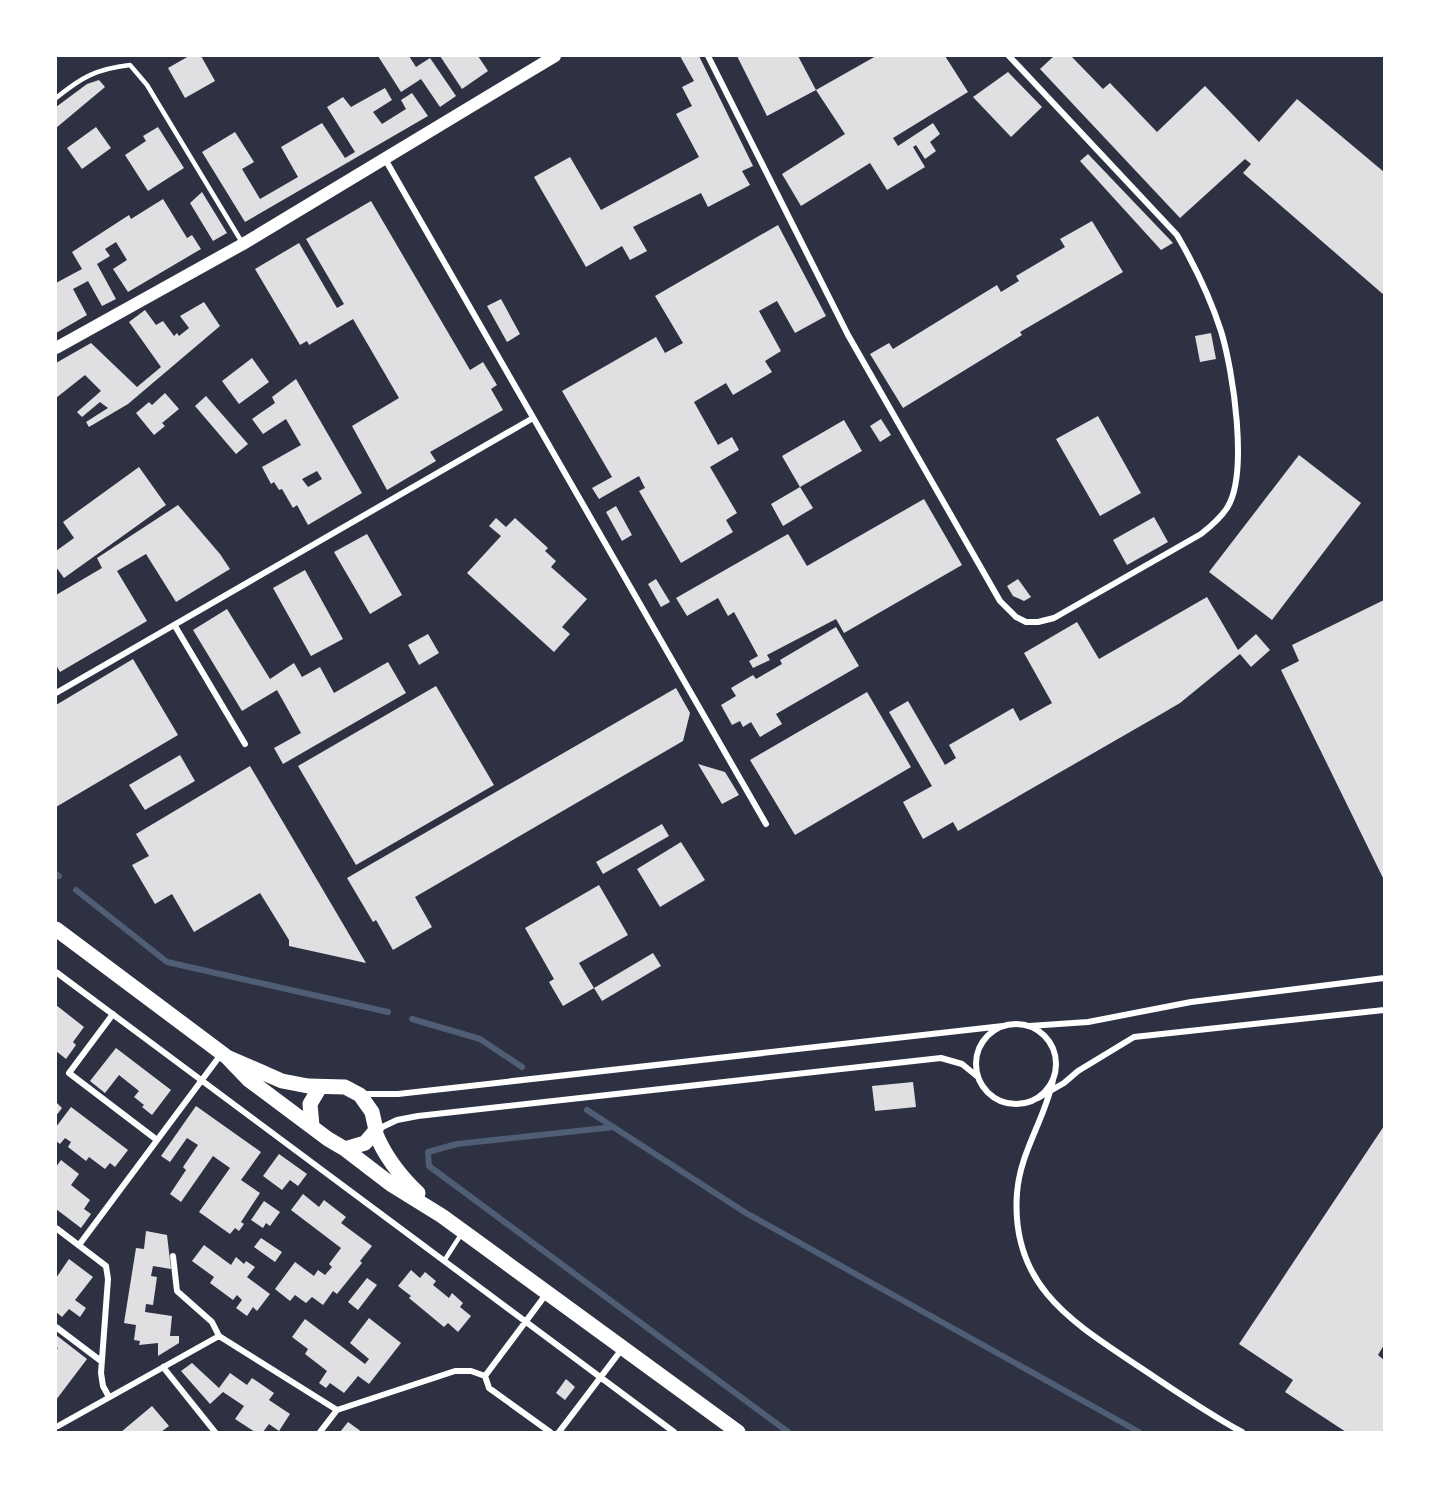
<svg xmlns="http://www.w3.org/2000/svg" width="1440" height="1488" font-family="'Varela Round',sans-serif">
<rect width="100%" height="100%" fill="#2d3142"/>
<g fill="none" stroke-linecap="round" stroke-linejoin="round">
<path stroke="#4f5d75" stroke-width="6" d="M56 874 59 876
M76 890 167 962 388 1012
M412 1019 480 1039 522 1067
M587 1110 746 1213 1139 1432
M614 1127 457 1144 428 1152 429 1166 788 1432"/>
</g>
<path fill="#e0e0e3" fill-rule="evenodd" d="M189 56H201L215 81 185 98 168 68Z
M378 56H409L416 67 430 58 456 96 440 107 421 79 401 92Z
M440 56H478L488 71 462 89Z
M680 56H699L753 166 742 171 750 185 708 207 701 193 633 227 647 251 630 260 622 246 586 267 534 177 570 157 601 210 699 157 676 114 692 106 682 87 694 81Z
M737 56H798L816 90 767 116Z
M876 56H945L968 92 893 138 898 146 933 123 940 134 930 142 936 151 925 159 916 145 913 147 925 167 887 190 870 163 801 206 782 174 845 134 816 90Z
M1054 56H1071L1103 89 1110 83 1157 132 1205 86 1259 142 1297 99 1384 172V295L1243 173 1251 164 1245 159 1180 218 1040 69Z
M1008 72 1042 107 1011 137 973 97Z
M99 80 105 87 56 128V107L87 84Z
M385 88 392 100 373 112 382 124 406 109 401 100 412 93 428 116 245 222 202 152 235 132 254 162 242 169 260 199 298 177 281 147 322 123 345 158 355 152 327 107 343 97 351 107Z
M96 127 111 148 82 169 67 148Z
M158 127 184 168 148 191 125 155 146 141 143 136Z
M1088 154 1173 243 1161 250 1080 161Z
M202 192 227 233 213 241 190 203Z
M163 199 187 238 192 235 201 249 128 292 113 269 127 260 116 242 105 249 110 256 97 264 116 299 102 306 88 281 73 289 87 315 56 333V283L82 269 72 252 129 215 131 219Z
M371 201 470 370 483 362 497 385 491 389 503 410 430 452 436 461 387 490 352 426 399 398 353 319 309 345 307 341 300 345 255 269 299 243 337 308 344 304 306 239Z
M1092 221 1123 272 1020 332 1022 335 903 408 870 354 889 343 893 349 997 285 1001 292 1019 281 1016 276 1065 247 1060 239Z
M778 225 826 316 795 333 777 301 759 311 781 351 765 361 772 372 733 395 726 383 694 402 718 445 732 437 739 450 710 467 737 513 726 520 733 532 681 563 639 491 645 488 639 476 599 499 592 488 612 477 562 391 656 337 665 353 683 343 655 296Z
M501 299 520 334 507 342 487 306Z
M204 302 220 326 128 404 89 427 86 422 108 408 100 402 82 417 77 412 101 391 85 375 56 398V363L91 343 137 387 161 367 129 322 145 310 156 325 163 321 174 336 177 333 179 336 189 328 180 316Z
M1211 333 1216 359 1200 362 1195 336Z
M252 358 269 382 239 404 222 381Z
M296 379 362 493 308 525 297 505 293 508 282 489 279 490 274 482 271 484 262 467 301 445 286 419 263 434 252 419 275 403 272 397ZM317 471 322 479 308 487 302 479Z
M165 393 179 409 162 423 165 426 154 435 136 413 149 402 152 405Z
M206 396 248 444 236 454 195 406Z
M1098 416 1141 493 1100 516 1056 439Z
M881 419 891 435 880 442 870 426Z
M844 420 862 451 800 487 782 456Z
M1299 455 1361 503 1272 620 1209 572Z
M139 467 166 505 64 578 56 567V551L74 538 63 522Z
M800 487 813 508 783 526 771 504Z
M924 499 962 565 844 633 836 619 767 655 770 660 753 668 749 661 758 656 734 612 728 616 718 598 687 616 676 598 788 534 807 566Z
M178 505 220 554 230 569 176 602 146 554 117 571 147 621 60 672 56 665V595L102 568 97 558Z
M616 506 632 535 622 541 606 512Z
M1154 517 1168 542 1127 565 1113 540Z
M496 518 506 527 515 518 548 548 545 551 556 561 551 567 587 599 562 627 570 634 554 652 467 573 501 536 489 526Z
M367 534 402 595 370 614 334 552Z
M305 570 343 639 311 656 273 588Z
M656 579 670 602 661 607 648 584Z
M1018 579 1031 597 1024 601 1013 596 1007 586Z
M1207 597 1238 650 1256 634 1270 650 1251 667 1240 654 1180 703 1163 713 958 831 953 822 923 839 903 802 932 786 889 712 908 701 945 765 956 758 949 745 1013 708 1020 721 1052 703 1024 653 1077 622 1099 659Z
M1384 600V880L1281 670 1299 661 1292 645Z
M227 609 270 679 294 663 302 677 320 667 334 693 388 662 406 693 283 764 274 748 301 733 277 690 242 711 193 630Z
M836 627 859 666 776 714 782 724 760 737 751 722 743 727 740 721 732 725 721 705 736 696 731 688 753 675 756 679 782 664 780 660Z
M428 634 439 653 419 665 408 645Z
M133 659 178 735 56 807V705Z
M436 686 494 785 356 865 298 766Z
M676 688 690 713 683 741 415 897 432 927 393 950 376 920 373 922 347 878Z
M867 692 911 767 795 835 750 760Z
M180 755 195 781 145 810 129 785Z
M698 764 725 772 739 795 722 804Z
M250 766 366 963 289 946V940L260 893 194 932 172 894 155 904 132 865 149 856 136 834Z
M662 824 669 836 603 874 596 862Z
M681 842 705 880 660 907 637 869Z
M599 885 628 935 579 963 594 988 563 1006 549 982 554 979 525 928Z
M653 953 661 966 602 1001 594 988Z
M56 1005 84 1027 73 1042 76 1045 66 1059 56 1051Z
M116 1048 171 1090 152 1115 142 1107 144 1105 134 1097 139 1091 119 1075 105 1093 90 1081Z
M913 1082 916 1107 875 1111 872 1086Z
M56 1102 62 1108 56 1116Z
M196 1106 261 1152 241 1180 260 1193 241 1222 244 1224 239 1231 235 1228 230 1234 199 1212 230 1168 213 1156 181 1202 170 1194 186 1170 183 1167 198 1145 187 1138 170 1162 161 1156Z
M71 1107 128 1150 115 1167 110 1163 105 1169 89 1157 86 1161 68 1147 71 1142 65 1138 60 1144 56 1141V1127Z
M1384 1126V1345L1378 1355 1384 1360V1432H1346L1285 1392 1293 1380 1239 1344Z
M279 1154 307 1174 298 1186 290 1180 282 1190 263 1176Z
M61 1160 79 1174 71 1185 90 1200 84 1209 91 1214 81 1228 56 1209V1167Z
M303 1194 319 1207 324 1200 346 1217 341 1223 372 1246 360 1261 362 1263 337 1294 333 1291 323 1305 312 1297 306 1303 295 1295 290 1301 275 1289 295 1262 314 1276 318 1270 325 1275 332 1267 329 1264 341 1248 291 1210Z
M264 1201 280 1212 270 1226 266 1223 263 1228 251 1220Z
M146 1231 167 1235 171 1269 153 1266 151 1276 157 1277 153 1305 146 1304 145 1312 172 1316 170 1336H179V1343L158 1356V1343L139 1345 140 1341 134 1340 136 1325 124 1323 136 1248 144 1249Z
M261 1238 282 1252 275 1262 254 1247Z
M204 1245 231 1265 236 1257 244 1264 246 1261 255 1267 247 1277 270 1294 257 1311 253 1307 247 1316 236 1308 242 1300 237 1295 233 1300 210 1283 214 1277 192 1261Z
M69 1259 93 1277 75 1300 86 1308 80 1317 69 1309 62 1317 56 1312V1278Z
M411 1270 420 1278 425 1272 436 1281 433 1285 449 1298 452 1293 463 1303 460 1307 471 1316 458 1332 448 1323 444 1327 409 1298 411 1296 398 1286Z
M367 1278 377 1285 358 1310 348 1302Z
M369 1318 401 1343 369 1384 358 1376 344 1393 330 1383 326 1388 319 1383 327 1371 305 1354 308 1349 292 1337 305 1319 365 1364 369 1359 350 1343Z
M56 1335 87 1359 56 1400V1351L58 1348 56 1347Z
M192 1363 219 1388 230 1373 247 1385 252 1378 274 1393 269 1400 290 1414 279 1431 269 1424 263 1432H255L235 1419 244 1406 223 1392 210 1404 181 1371Z
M566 1379 575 1387 565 1400 556 1393Z
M152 1406 169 1426 161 1432H121Z
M348 1422 362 1432H340Z"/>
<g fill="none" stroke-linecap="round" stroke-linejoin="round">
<path stroke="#fff" stroke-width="4.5" d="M56 98C82 77 96 69 130 65L147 85 243 244
M444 1261 462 1233"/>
<path stroke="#fff" stroke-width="6" d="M708 56 848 335 1000 601 1016 617 1026 622H1038L1054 618 1201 534C1210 527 1220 519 1227 508 1249 474 1233 370 1221 331 1210 297 1195 266 1177 235L1009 56
M385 159 766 824
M175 626 245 744
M56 693 533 418
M56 972 674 1432
M113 1014 69 1073 157 1140
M976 1064a40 40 0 1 1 80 0a40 40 0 1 1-80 0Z
M1029 1026 1088 1022 1191 1002 1384 978
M1053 1080C1045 1119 1020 1152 1017 1193 1010 1287 1074 1323 1141 1368 1174 1390 1207 1413 1242 1432
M362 1094H398L1003 1026
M1038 1098 1064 1083 1078 1071 1134 1037 1384 1010
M376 1130 397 1120 418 1116 941 1058 962 1064 978 1077
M56 1228 106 1266 108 1279 101 1373 103 1386 109 1397
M79 1245 222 1053
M173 1256 177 1291 212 1322 219 1336 337 1410
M56 1327 101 1361
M163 1367 215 1432
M485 1376 547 1293
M58 1426 219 1336
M320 1432 337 1410 455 1371H471L485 1376 489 1388 550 1432
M559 1432 622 1349"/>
<path stroke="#fff" stroke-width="12" d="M56 348 243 244 555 56"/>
<path stroke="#fff" stroke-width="15" d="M56 929 227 1057 282 1081 308 1086 345 1087 360 1095 372 1112 376 1130 365 1143 345 1149
M227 1057 249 1080 328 1139 345 1149 392 1185 442 1216 738 1432
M312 1126 310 1104 320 1087
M375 1132C385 1157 399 1175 418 1193"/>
</g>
<rect width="1440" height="1488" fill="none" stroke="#ffffff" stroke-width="114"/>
</svg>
